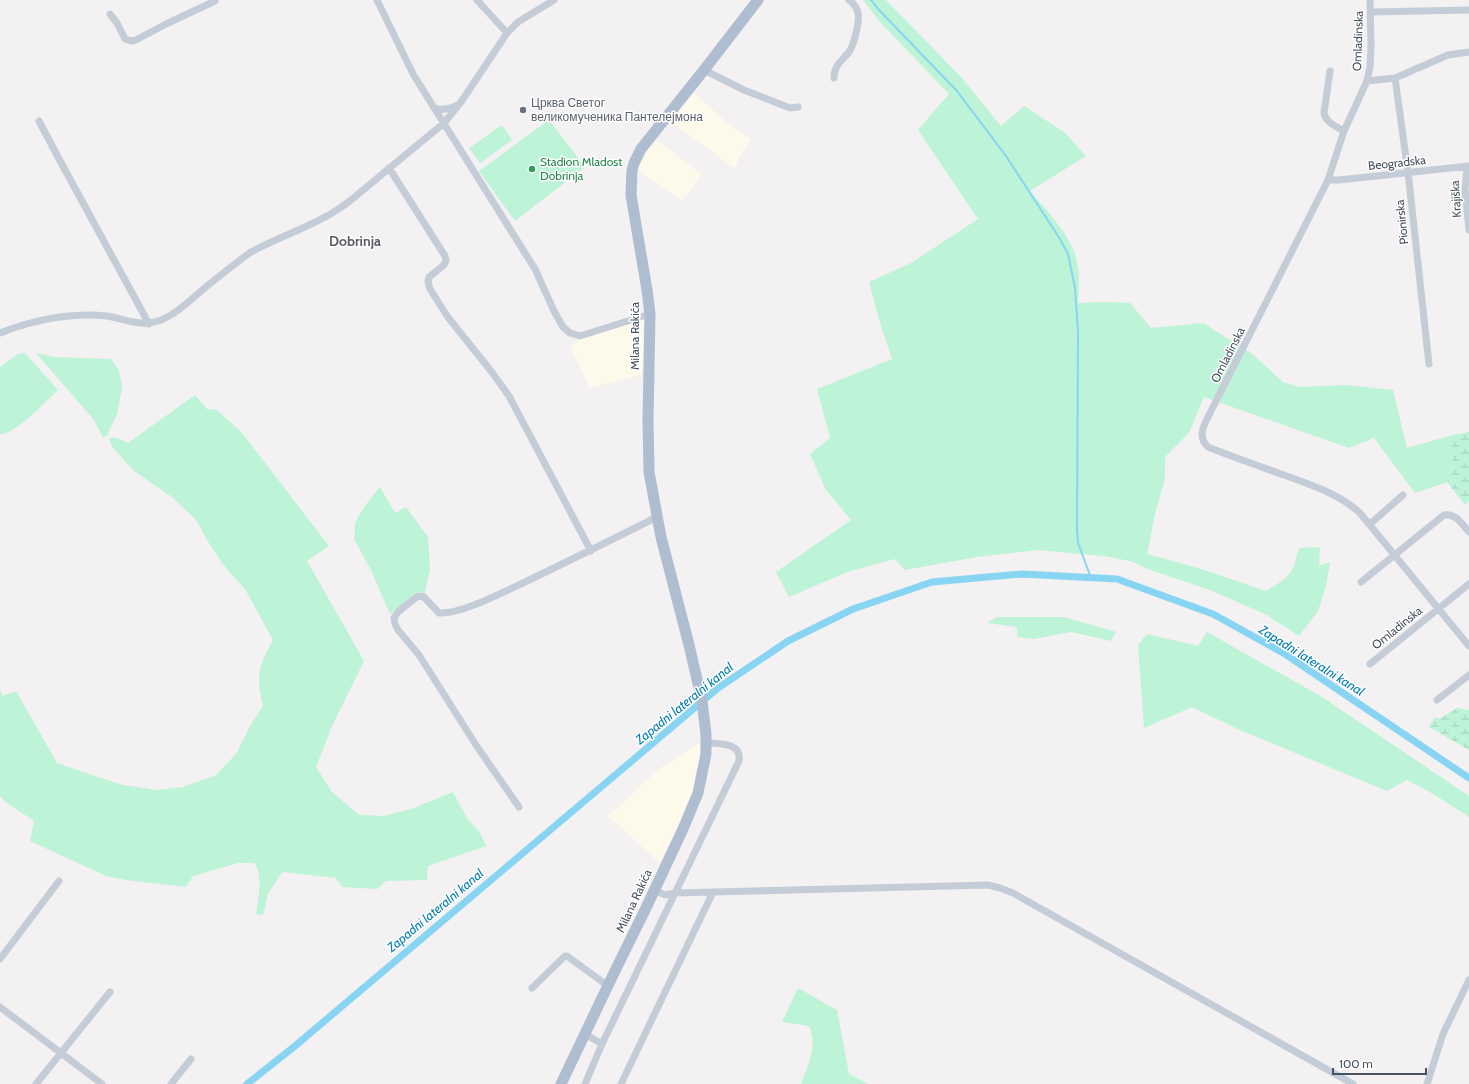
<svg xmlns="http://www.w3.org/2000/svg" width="1469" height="1084" font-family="Cabin,sans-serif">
<defs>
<pattern id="wetland-marsh" width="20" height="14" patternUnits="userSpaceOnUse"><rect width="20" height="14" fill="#bdf3d7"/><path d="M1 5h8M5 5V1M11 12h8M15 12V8" fill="none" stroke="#a4d2bb"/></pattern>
</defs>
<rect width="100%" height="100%" fill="#f3f1f1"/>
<path fill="#fefaeb" d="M693 92 730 125 751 139 734 168 670 121Z
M655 139 702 174 682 201 638 170 644 155Z
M644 317 642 375 590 388 570 347 580 339Z
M700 743 699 769 691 800 660 863 608 816 660 768Z"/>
<path fill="#bdf3d7" d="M863 0H886L962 78 1001 126 1024 106 1064 132 1086 156 1030 191C1047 211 1068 232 1076 257 1080 272 1079 288 1078 303L1104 302 1130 303 1151 328 1203 323 1251 353 1283 382 1300 387 1345 385 1393 390 1407 448 1453 435 1451 452 1454 464 1447 482 1415 493 1374 438 1349 448 1204 397 1189 433 1165 457V478L1155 514 1147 554 1198 568 1266 591C1279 583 1290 578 1295 563 1297 557 1296 553 1300 548L1320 547 1319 566 1330 562 1326 586 1318 611 1299 636 1267 615 1210 590 1156 572 1130 561 1103 556 1038 550 977 557 905 570 895 559 850 571 789 597 776 572 851 520 826 490 810 454 830 438 817 389 892 359 880 323 869 282 911 263 978 219 918 130 949 94 881 23Z
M549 120 585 167 515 221 479 171Z
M502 125 512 140 480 163 469 148Z
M25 353 58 390C46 401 15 435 0 434V367L18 354Z
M36 353 54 357 111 359 119 370 122 387 117 415 110 428 108 434 103 438 94 420Z
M195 395 207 409 217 410 242 433 329 546 307 561 364 661 332 726 316 767 331 791 359 815 384 816 411 809 453 792 468 820 479 831 486 846 428 866 427 880 386 881 377 889 342 887 336 878 282 872 268 894 263 915 256 914C258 899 264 875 254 863H238L193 876 186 887 126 880 106 876 30 841 34 821 4 801 0 796V690L3 696 16 691 57 763 92 775 123 785 156 790 183 787 216 775 236 754 250 726 263 706C256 677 258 667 273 640L245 589 231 574 222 563 207 540 197 521 172 497 134 471 113 448 109 439 114 437 128 443Z
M380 487 395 513 406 507 428 537 430 569 425 593 417 592 390 614 371 570 354 539C356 534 354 529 355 524 358 515 373 494 380 487Z
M997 617H1064L1116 632 1111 641 1071 632 1034 639 1017 637V627L987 623Z
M1207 632 1322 697 1469 796V817L1435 795 1407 780 1387 791 1240 730 1192 707 1144 728 1138 645 1147 634 1198 646Z
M798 988 837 1010 849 1074 868 1084H801C808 1065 818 1046 809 1026L782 1022Z"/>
<path fill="url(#wetland-marsh)" d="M1469 432V501L1465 505 1447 482 1454 464 1450 452 1453 435Z
M1457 708 1469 710V750L1429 727 1435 717 1439 719Z"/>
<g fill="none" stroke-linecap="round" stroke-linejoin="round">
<path stroke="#87d4f3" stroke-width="2" d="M871 0 879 10 957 91 1006 156 1060 239 1068 254 1075 288 1078 332 1077 529 1078 543 1091 578"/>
<path stroke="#87d4f3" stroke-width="7" d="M247 1084 295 1046 718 688 788 641 853 609 932 582 1022 574 1117 579 1213 614 1285 654 1469 778"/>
<path stroke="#c4ccd7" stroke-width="7" d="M377 0 413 74 535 269 554 311 563 327 570 333 580 336 650 314
M477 0 507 33
M1370 0 1371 47 1370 67 1367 81 1344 131 1328 180 1211 411C1205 423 1196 436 1208 447 1233 457 1259 466 1284 475 1311 485 1338 493 1360 513L1469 646
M1371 12 1469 10
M110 14 117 23 125 39 131 41 136 40 168 23 215 1
M704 70 744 90 790 108 798 107
M1330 71 1324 113C1326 123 1336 126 1344 131
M834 78C834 65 842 61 849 52 854 45 860 21 858 13 857 8 853 3 849 0
M1395 78 1408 172 1429 364
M1367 81 1395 78 1448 55 1469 52
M434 108C443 111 450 109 458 105
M39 121 58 157 149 324
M1467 167 1465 189 1469 230
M389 168 445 256 446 261 444 265 429 277 428 282 430 289 447 316 491 371 509 396 591 551
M1328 180H1339L1469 166
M0 333C32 320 73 312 107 316 121 318 135 325 149 323 171 321 191 299 207 286 222 274 236 263 251 252 284 234 321 224 351 200L444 123 461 102 507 33 518 22 554 0
M1370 524 1403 495
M1361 582 1444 515C1456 513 1462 524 1469 532
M1370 664 1469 584
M1437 700 1469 675
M519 807 476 745 419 655 398 630 395 624 394 618 398 612 418 596 424 597 439 613C460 615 505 591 525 582 569 561 613 539 657 517
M654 890 665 895 676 893 713 892 988 885 1000 888 1013 893 1353 1084
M0 959 59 881
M532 988 565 956H567L608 986
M0 1007 102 1084
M585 1034 602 1044
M36 1084 110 992
M171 1084 191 1059
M585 1084 602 1044 739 761C742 742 719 744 706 743
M621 1084 713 892
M1427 1084 1443 1034 1469 980"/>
<path stroke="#afbdd1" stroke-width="11" d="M561 1084 613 975 646 908 683 829 698 793 706 754V734L702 701 689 645 661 537 649 472 648 420 650 314 647 290 631 195 632 171 634 163 641 149 704 70 758 0"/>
</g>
<circle fill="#6b7280" stroke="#fff" stroke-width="1.5" cx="523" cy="110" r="4"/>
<circle fill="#2e9e5b" stroke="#fff" stroke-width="1.5" cx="532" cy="169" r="4"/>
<g text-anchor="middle" stroke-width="3" stroke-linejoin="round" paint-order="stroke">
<g font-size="12" fill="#475260" stroke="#fff">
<text transform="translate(1358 41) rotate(-88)" y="4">Omladinska</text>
<text transform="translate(1397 163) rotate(-6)" y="4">Beogradska</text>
<text transform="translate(1456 199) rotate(-93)" y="4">Krajiška</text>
<text transform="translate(1402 222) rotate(-96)" y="4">Pionirska</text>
<text transform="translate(635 336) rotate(-90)" y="4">Milana Rakića</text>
<text transform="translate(1228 355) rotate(-63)" y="4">Omladinska</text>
<text transform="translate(1397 628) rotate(-39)" y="4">Omladinska</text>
<text transform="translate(634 901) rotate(-65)" y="4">Milana Rakića</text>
</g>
<g font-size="12" fill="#5b616d" stroke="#fff" text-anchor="start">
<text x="531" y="107">Црква Светог<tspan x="531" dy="14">великомученика Пантелејмона</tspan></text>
</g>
<g font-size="12" fill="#27864d" stroke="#fff" text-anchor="start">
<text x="540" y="166">Stadion Mladost<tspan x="540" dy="14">Dobrinja</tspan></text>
</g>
<g font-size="13" font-style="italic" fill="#027db1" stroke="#fff">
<text transform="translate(1312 660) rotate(32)" y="5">Zapadni lateralni kanal</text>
<text transform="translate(684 703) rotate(-39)" y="5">Zapadni lateralni kanal</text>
<text transform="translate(435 910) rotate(-40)" y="5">Zapadni lateralni kanal</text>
</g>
<g font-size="14" font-weight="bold" fill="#5d6067" stroke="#fff">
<text x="355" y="246">Dobrinja</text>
</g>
</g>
<path d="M1333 1068v6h93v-6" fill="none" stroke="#475260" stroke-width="2"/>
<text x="1339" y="1068" font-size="12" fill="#475260" stroke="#ffffff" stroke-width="3" paint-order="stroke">100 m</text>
</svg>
